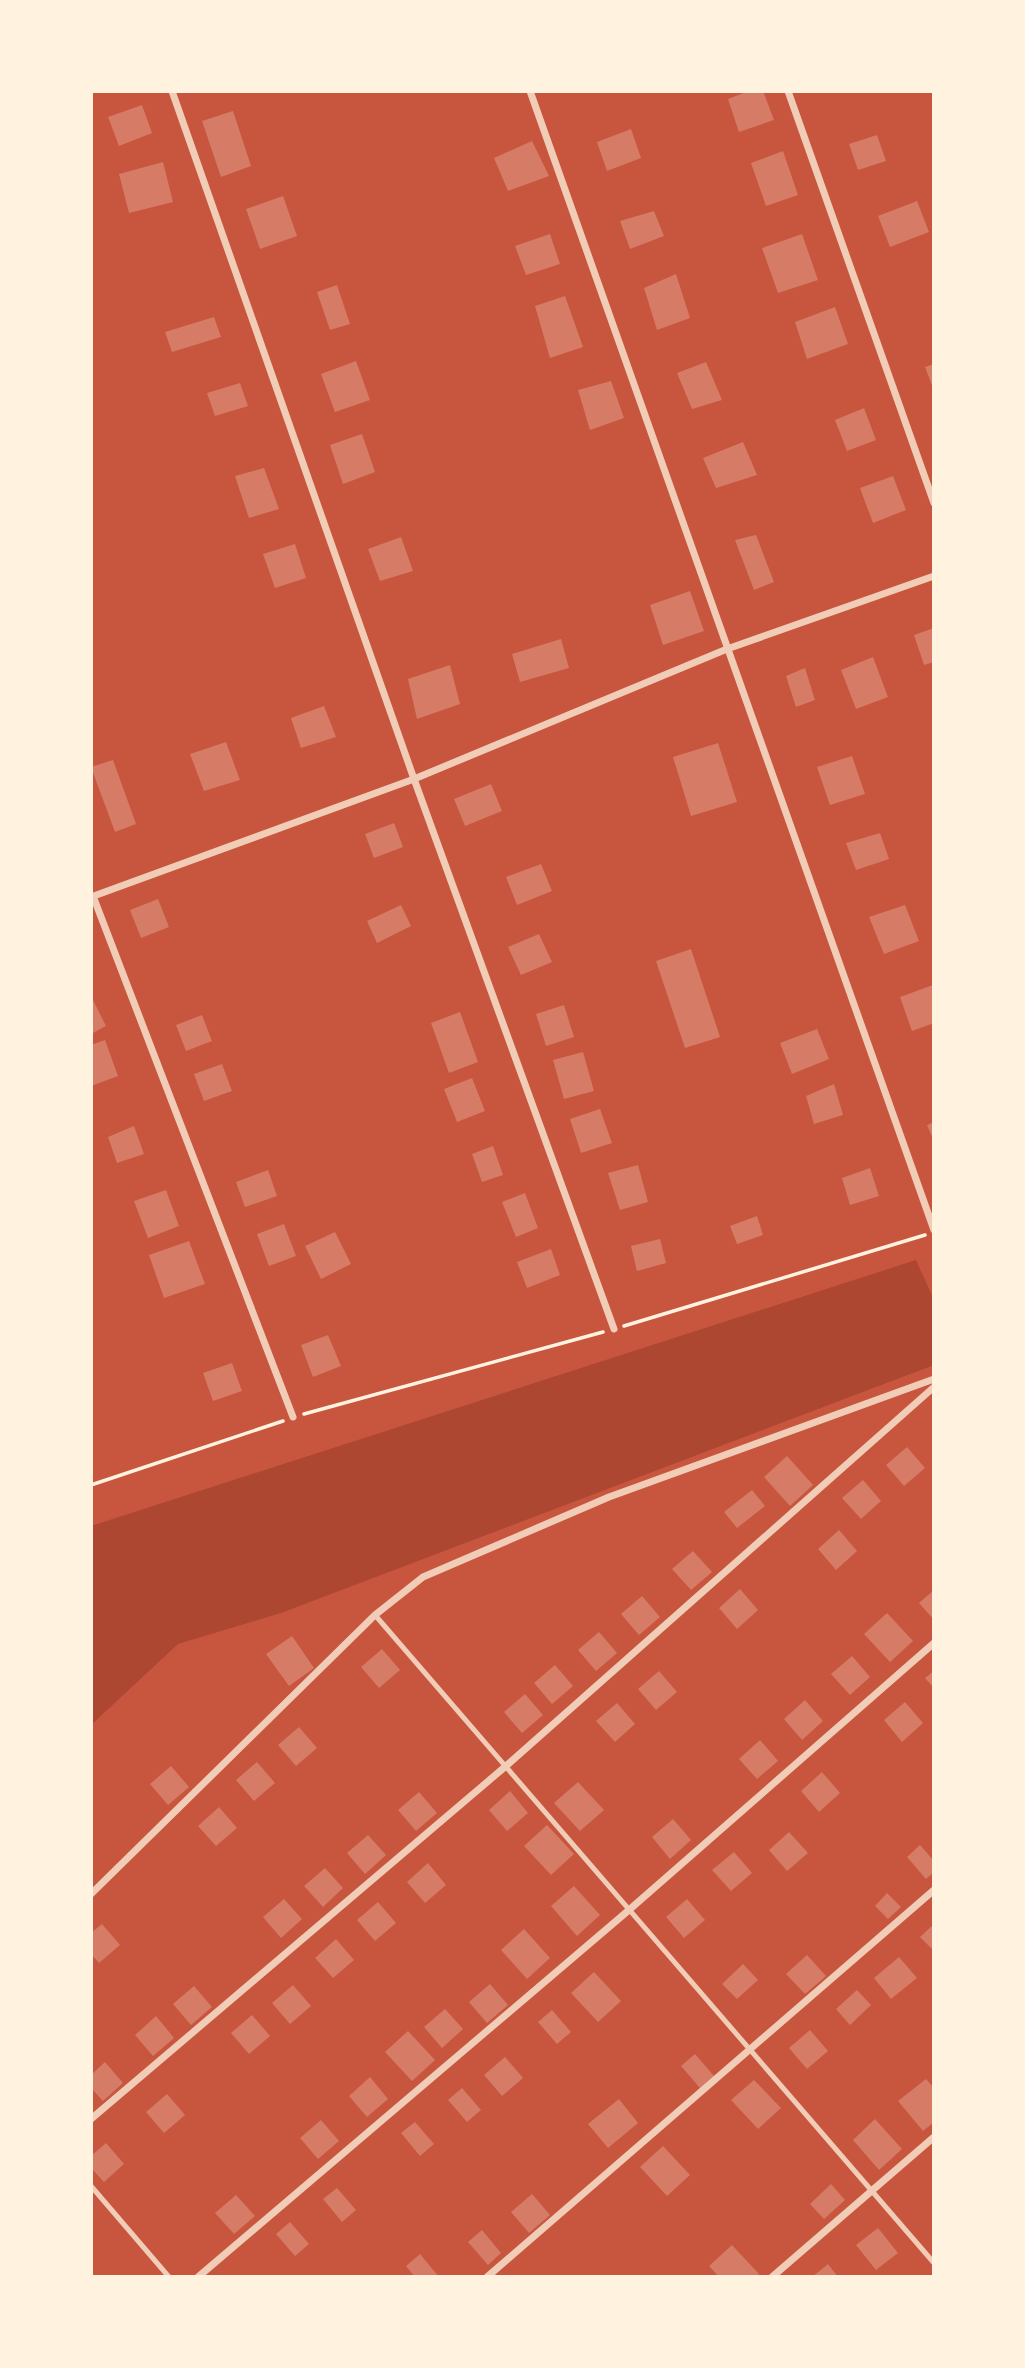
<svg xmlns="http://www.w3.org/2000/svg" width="1025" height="2368" font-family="'Open Sans',sans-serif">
<rect width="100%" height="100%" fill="#c8553d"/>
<path fill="#ae4732" d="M916 1260 934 1300V1365L281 1613 178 1644 91 1725V1526Z"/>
<path fill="#d67c66" d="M749 91H763L774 120 739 132 728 99Z
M142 105 152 133 119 146 108 117Z
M233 111 251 166 221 177 202 121Z
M631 129 641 158 607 171 597 142Z
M877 135 886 161 858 170 849 144Z
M532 141 549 176 508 191 494 158Z
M783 151 798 195 766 206 751 163Z
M163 162 173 202 129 213 119 174Z
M283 196 297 236 260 249 246 209Z
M917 201 929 232 890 247 878 216Z
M654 211 664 236 630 249 620 221Z
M550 234 560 264 526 275 515 246Z
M802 234 818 280 778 293 762 248Z
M676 274 690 318 657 330 644 288Z
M337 285 350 324 330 330 317 292Z
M565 296 583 347 550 358 535 306Z
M835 307 848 344 807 359 795 322Z
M214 317 221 337 172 352 165 332Z
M356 361 370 400 335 412 321 374Z
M706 362 722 400 692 409 677 373Z
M934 364V391L925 367Z
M611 381 624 418 590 430 578 390Z
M240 383 248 406 215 416 207 393Z
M864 408 876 440 847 451 835 420Z
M362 434 375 472 343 484 330 445Z
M743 442 757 475 716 488 703 458Z
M264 468 279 509 249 518 235 476Z
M893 476 906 510 873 523 860 488Z
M756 535 774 582 754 590 735 540Z
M401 537 413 571 380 581 368 549Z
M295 544 306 578 275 588 263 554Z
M690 591 704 631 663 645 650 605Z
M934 628V662L924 665 914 635Z
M561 639 569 668 520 682 512 654Z
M873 657 888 697 856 709 841 670Z
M450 665 460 704 417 719 408 679Z
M805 668 815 700 796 707 786 676Z
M324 706 336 737 301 748 291 718Z
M226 742 240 780 204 791 190 754Z
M718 743 737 802 691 816 673 757Z
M852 756 865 794 830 805 817 767Z
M113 760 136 824 115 832 91 767Z
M491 784 502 811 465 826 454 799Z
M394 823 403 847 374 858 365 834Z
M880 833 889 859 856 870 846 843Z
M541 864 552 891 517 905 506 877Z
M158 899 169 927 141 938 130 910Z
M401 905 411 926 377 943 367 921Z
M905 905 919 941 884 954 869 917Z
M539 934 552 962 521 975 508 947Z
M691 949 720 1037 685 1048 656 961Z
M933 985 934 1023 912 1031 900 997Z
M91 996 106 1026 91 1034Z
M564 1005 574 1037 546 1046 536 1014Z
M460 1012 478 1062 449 1073 431 1023Z
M202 1015 212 1041 186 1051 176 1025Z
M817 1029 829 1059 792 1074 780 1043Z
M105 1040 118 1076 91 1086V1045Z
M583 1052 594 1091 564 1099 553 1060Z
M222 1064 232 1091 204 1101 194 1074Z
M472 1078 485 1111 457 1122 444 1089Z
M834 1084 843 1115 814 1124 806 1096Z
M600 1109 612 1143 581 1153 570 1119Z
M934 1122V1141L927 1125Z
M134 1126 144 1154 117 1163 108 1137Z
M493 1146 503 1175 482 1182 472 1154Z
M638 1165 648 1202 620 1210 608 1173Z
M870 1168 879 1196 850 1205 842 1178Z
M268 1170 277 1196 245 1207 236 1182Z
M166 1190 179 1226 148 1238 134 1201Z
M525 1193 538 1228 516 1237 502 1202Z
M757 1216 763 1235 737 1244 730 1226Z
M284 1224 296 1256 269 1266 257 1234Z
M335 1232 351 1264 321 1279 305 1246Z
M660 1239 666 1263 637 1271 631 1246Z
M189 1241 205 1284 164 1298 149 1255Z
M551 1249 560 1275 527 1288 517 1262Z
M328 1335 341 1366 313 1377 301 1345Z
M232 1363 242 1391 213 1401 203 1373Z
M907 1447 925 1468 904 1486 886 1465Z
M787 1456 813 1485 790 1506 764 1477Z
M863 1480 881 1501 861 1519 842 1498Z
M752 1490 765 1506 737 1528 724 1512Z
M839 1530 857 1551 836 1570 818 1549Z
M693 1551 712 1572 691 1590 672 1569Z
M740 1589 758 1610 737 1629 719 1608Z
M934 1590V1620L919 1603Z
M642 1596 660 1617 639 1635 621 1614Z
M887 1613 913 1641 890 1662 864 1634Z
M599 1632 617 1653 596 1671 578 1650Z
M292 1636 314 1668 289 1686 266 1654Z
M382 1649 400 1670 379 1688 361 1667Z
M852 1656 870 1677 850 1695 831 1674Z
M555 1665 573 1686 552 1704 534 1683Z
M659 1671 677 1692 656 1710 638 1689Z
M934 1671V1688L925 1678Z
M525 1694 543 1715 522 1733 504 1712Z
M805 1700 823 1721 802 1740 784 1719Z
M905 1702 923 1723 902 1742 884 1720Z
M617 1703 635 1724 615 1742 596 1721Z
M299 1727 317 1748 296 1766 278 1745Z
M760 1740 778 1761 757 1779 739 1759Z
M257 1762 275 1783 254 1801 236 1780Z
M171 1766 189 1787 168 1805 150 1784Z
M822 1772 840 1793 819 1812 801 1791Z
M578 1782 604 1810 580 1831 554 1803Z
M510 1791 528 1813 507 1831 489 1810Z
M419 1792 437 1813 416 1831 398 1810Z
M219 1807 237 1828 216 1846 198 1826Z
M673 1819 691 1840 670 1859 652 1837Z
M547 1825 574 1854 551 1875 524 1846Z
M789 1832 808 1853 787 1871 769 1850Z
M368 1835 386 1855 365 1874 347 1853Z
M920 1845 934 1861V1872L926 1879 907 1857Z
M734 1852 752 1873 731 1891 712 1870Z
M428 1863 446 1885 425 1903 407 1882Z
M325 1868 343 1888 323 1907 304 1886Z
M574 1886 600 1915 577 1936 551 1906Z
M887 1893 901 1907 888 1919 875 1906Z
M284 1899 302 1919 281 1938 263 1917Z
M687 1899 705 1920 684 1938 666 1917Z
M378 1902 396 1923 375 1941 357 1920Z
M102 1924 120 1945 99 1963 91 1954V1933Z
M934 1924V1951L920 1937Z
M524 1929 550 1958 527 1979 501 1950Z
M336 1939 354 1960 333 1978 315 1958Z
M807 1955 826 1976 805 1994 786 1974Z
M899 1957 917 1978 891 1999 874 1978Z
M743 1964 758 1980 737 1999 722 1984Z
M594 1972 621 2001 598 2022 571 1993Z
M490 1984 508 2005 487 2023 469 2002Z
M293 1985 311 2006 290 2024 272 2003Z
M194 1986 212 2007 191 2025 173 2004Z
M857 1990 871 2005 850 2025 836 2009Z
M445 2009 463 2029 442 2048 424 2027Z
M552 2010 571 2032 557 2044 538 2022Z
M252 2015 270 2036 249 2054 231 2033Z
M156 2016 174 2038 153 2056 135 2035Z
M810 2030 828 2051 807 2069 789 2048Z
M408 2031 435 2060 412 2081 385 2052Z
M695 2054 714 2076 700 2088 681 2066Z
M505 2057 523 2078 502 2096 484 2075Z
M105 2062 123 2083 103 2101 91 2088V2075Z
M370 2077 388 2099 367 2117 349 2096Z
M926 2079 934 2088V2122L923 2131 898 2101Z
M754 2080 781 2108 758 2129 731 2100Z
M462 2088 481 2110 467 2122 448 2100Z
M167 2094 185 2115 164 2133 146 2112Z
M619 2099 638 2123 608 2148 588 2124Z
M875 2119 902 2149 879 2170 853 2140Z
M321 2120 339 2141 318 2159 300 2138Z
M415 2122 434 2144 420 2156 401 2133Z
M106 2143 124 2164 104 2182 91 2168V2156Z
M663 2146 690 2175 667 2196 640 2167Z
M831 2184 845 2200 824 2219 810 2204Z
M337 2188 356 2210 342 2222 323 2199Z
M532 2194 550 2215 529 2233 511 2212Z
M236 2195 255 2216 234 2234 215 2213Z
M290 2222 309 2244 295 2256 276 2234Z
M878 2228 898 2253 876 2270 856 2245Z
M482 2230 501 2253 488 2265 468 2242Z
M732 2245 759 2274 756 2277H719L709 2266Z
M420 2254 439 2277H415L406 2266Z
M828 2264 838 2277H812Z"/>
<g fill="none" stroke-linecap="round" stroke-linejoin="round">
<path stroke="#fff3e0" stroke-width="3.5" d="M624 1326 925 1235
M304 1414 603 1332
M91 1485 283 1421"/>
<path stroke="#f1ccb7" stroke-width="5" d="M375 1615 934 2263
M91 2186 169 2277"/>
<path stroke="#f1ccb7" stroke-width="7" d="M172 91 414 779 614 1329
M530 91 934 1230
M788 91 934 503
M93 896 293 1417
M91 897 414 779 727 649 934 576
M91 1894 375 1615 423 1577 609 1497 934 1379
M91 2119 506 1766 934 1387
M198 2277 629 1910 934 1643
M487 2277 934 1890
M772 2277 934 2137"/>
</g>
<rect width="1025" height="2368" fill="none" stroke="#fff3e0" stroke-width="186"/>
</svg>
